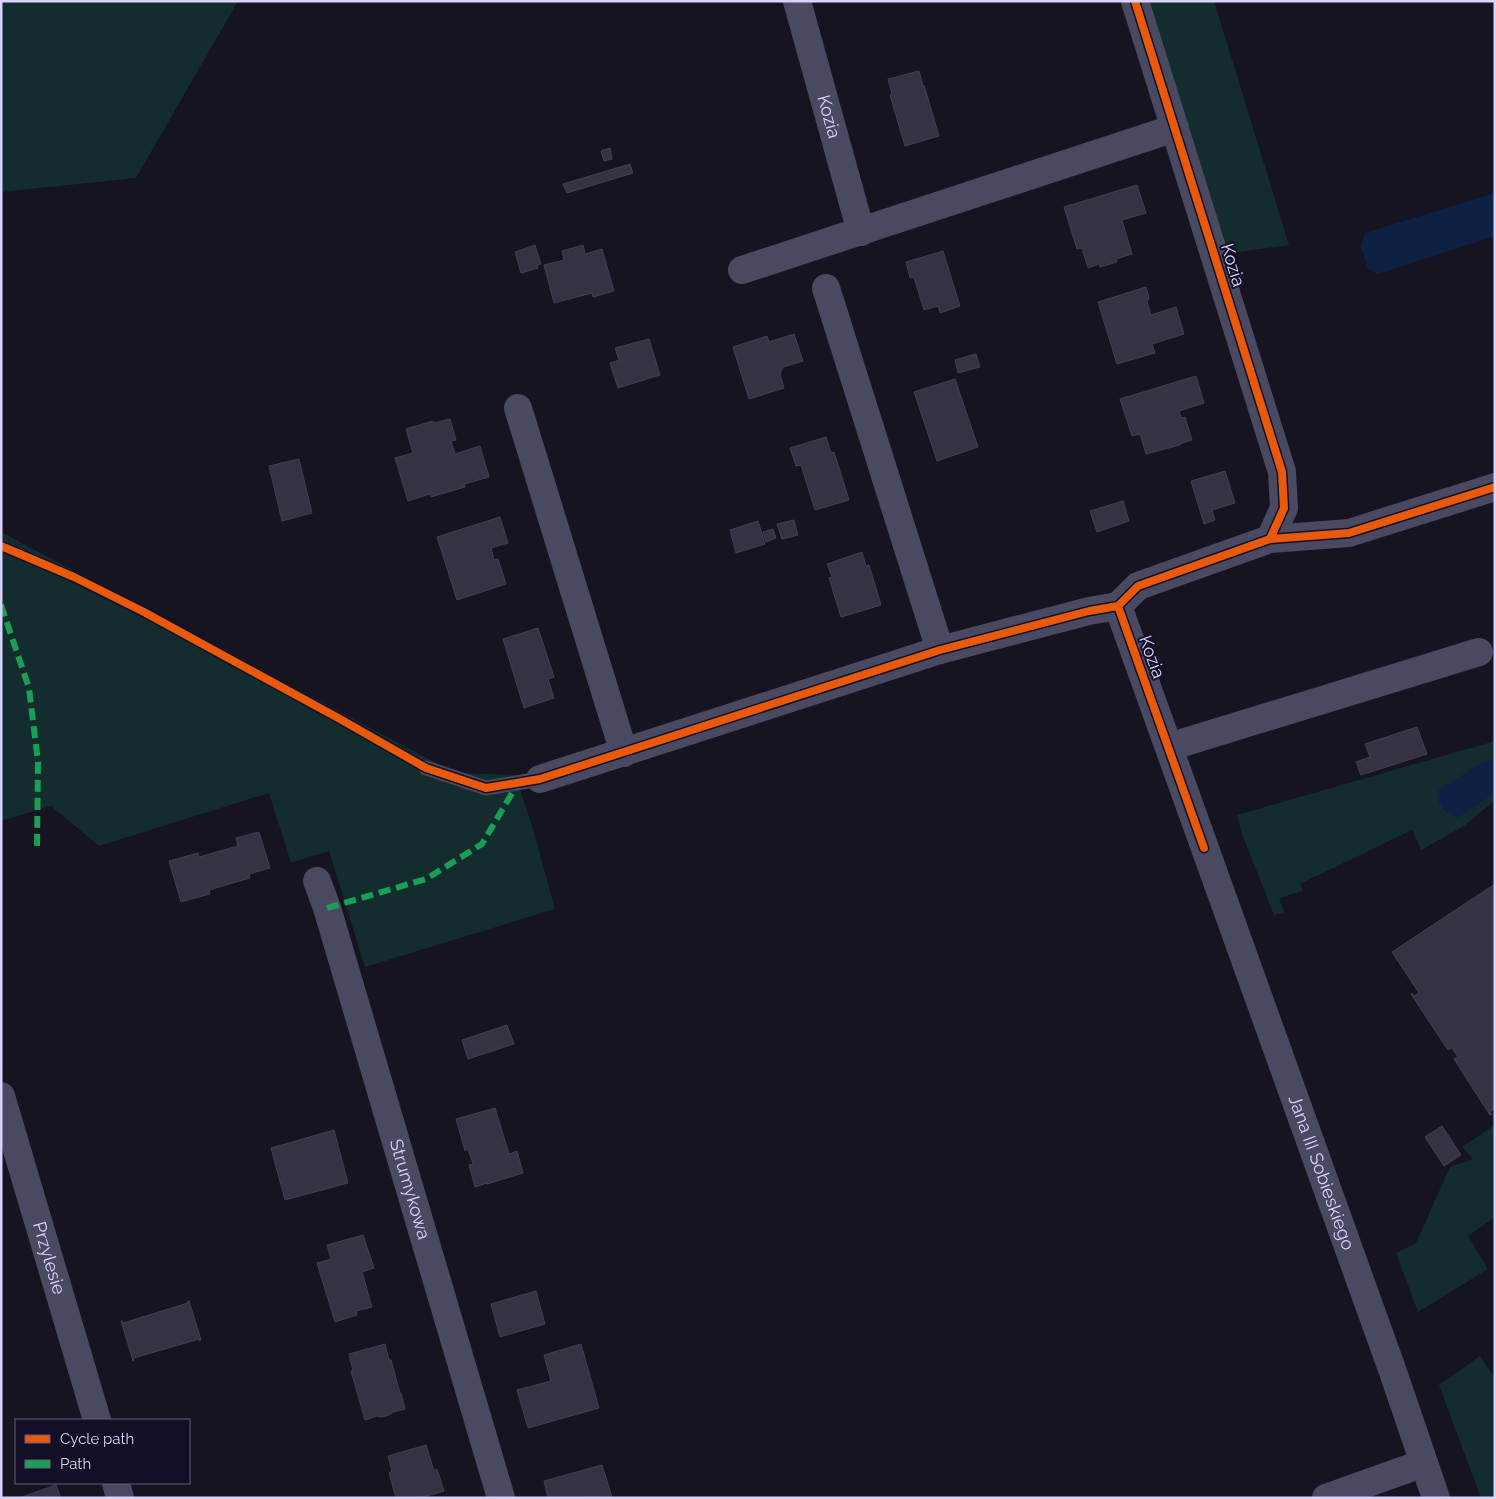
<svg xmlns="http://www.w3.org/2000/svg" width="1496" height="1499" font-family="Raleway,sans-serif">
<rect width="100%" height="100%" fill="#161421"/>
<path fill="#132c2d" d="M1 1H238L136 178 1 192Z
M1146 1H1214L1289 245 1224 254Z
M1 532 455 773 515 775 533 829 555 909 365 967 329 851 291 863 269 793 99 846 51 806 1 821Z
M1495 741V800L1464 826 1421 850 1412 830 1300 884 1303 891 1279 898 1284 912 1274 915 1242 834 1237 815Z
M1495 1125V1217L1468 1236 1488 1269 1418 1312 1396 1253 1416 1243 1450 1167 1473 1159 1462 1147Z
M1480 1356 1495 1379V1498H1481L1439 1385Z"/>
<path fill="#0d2144" d="M1495 193V236L1378 274 1368 269 1361 246 1365 233Z
M1494 760 1495 793 1459 817C1447 818 1434 801 1439 790L1484 761Z"/>
<path fill="#343243" stroke="#433f54" d="M919 71 923 86 924 85 939 136 905 146 890 95 892 94 888 79Z
M610 148 612 159 604 161 601 151Z
M630 164 633 173 567 193 563 184Z
M1137 185 1146 213 1122 220 1132 254 1116 259 1117 262 1100 267 1099 264 1088 268 1082 248 1077 249 1064 207Z
M535 245 541 264 537 265 538 268 521 273 515 252Z
M583 245 585 254 602 249 614 291 593 297 592 293 554 303 544 265 564 260 562 251Z
M943 251 960 306 940 313 938 306 924 310 914 277 910 278 906 262Z
M1146 287 1149 298 1147 302 1151 315 1176 307 1184 334 1152 344 1155 353 1117 364 1098 302Z
M794 334 803 361 783 367 780 374 784 388 749 399 733 347 767 336 769 342Z
M649 339 660 375 618 388 610 363 619 360 615 348Z
M976 354 980 367 958 373 955 360Z
M1196 376 1204 403 1179 411 1181 418 1185 417 1192 440 1180 444V445L1146 454 1140 434 1132 436 1120 399Z
M955 379 978 447 937 461 914 392Z
M450 419 456 440 451 441 455 454 480 446 489 477 464 484 465 487 431 497 430 494 408 501 395 458 413 453 406 429 433 421 434 423Z
M826 437 831 453 834 452 849 500 815 510 801 465 796 466 790 448Z
M299 459 312 513 282 521 269 466Z
M1225 471 1235 503 1212 510 1215 520 1204 524 1191 481Z
M1123 501 1129 521 1097 532 1090 511Z
M500 517 508 543 491 548 494 560 498 559 506 584 457 600 437 537Z
M794 520 798 535 782 539 777 524Z
M758 521 765 544 736 553 730 530Z
M773 529 776 538 766 542 763 532Z
M862 552 866 566 869 565 881 605 841 617 829 578 832 577 827 564Z
M538 628 554 677 548 679 554 698 524 708 503 639Z
M1417 727 1427 754 1361 775 1356 762 1370 757 1365 744Z
M259 832 270 868 249 874 250 878 209 890 210 894 181 902 169 861 198 853 199 857 238 846 236 838Z
M1495 884V1109L1490 1112 1492 1114 1490 1115 1454 1059 1458 1057 1452 1048 1448 1050 1411 994 1412 993 1414 996 1419 993 1392 952Z
M507 1025 514 1044 468 1059 462 1040Z
M495 1108 509 1154 517 1151 523 1173 487 1184V1183L475 1187 469 1165 473 1164 468 1149 465 1151 456 1119Z
M1442 1126 1461 1155 1444 1166 1425 1137Z
M334 1130 348 1183 285 1200 271 1148Z
M363 1235 374 1268 362 1272 372 1307 356 1311 357 1315 335 1322 317 1263 331 1259 327 1245Z
M536 1291 545 1324 500 1337 491 1304Z
M188 1301H189L201 1340 199 1341V1339L134 1358 133 1361 121 1321H122L123 1323 188 1303Z
M385 1344 389 1360H391L400 1393H401L405 1409 393 1412 389 1415 382 1417 377 1416 365 1420 351 1371H353L349 1354Z
M581 1344 599 1408 528 1428 517 1390 551 1381 544 1355Z
M426 1445 434 1471 437 1469 444 1491 420 1498H396L389 1473 392 1471 388 1456Z
M602 1465 612 1497 548 1498 544 1481Z
M56 1485 61 1498H19Z"/>
<g fill="none" stroke-linecap="round" stroke-linejoin="round">
<path stroke="#4a4962" stroke-width="15" d="M426 768 486 788 540 779"/>
<g stroke="#4a4962" stroke-width="28">
<path id="s1" d="M797 1 861 232"/>
<path d="M1135 1 1282 472 1284 508 1270 539"/>
<path d="M742 270 1175 128"/>
<path d="M826 288 940 650"/>
<path d="M518 408 624 753"/>
<path id="s2" d="M1118 606 1393 1372 1436 1498"/>
<path d="M1118 606 1138 586 1270 539 1349 533 1495 487"/>
<path d="M1169 747 1479 652"/>
<path d="M540 779 940 650 1089 611 1118 606"/>
<path id="s3" d="M317 881 327 908 501 1498"/>
<path id="s4" d="M1 1096 97 1420"/>
<path d="M116 1483 120 1498"/>
<path d="M1326 1498 1424 1463"/>
</g>
<path stroke="#1a9f57" stroke-width="6" stroke-dasharray="12 6" stroke-linecap="butt" d="M1 605 29 688 38 762 37 846
M327 908 426 879 482 844 518 783"/>
<defs>
<path id="cycleway" d="M1135 1 1282 472 1284 508 1270 539
M1 546 74 577 142 611 340 719 426 768 486 788 540 779 940 650 1089 611 1118 606
M1118 606 1138 586 1270 539 1349 533 1495 487
M1118 606 1204 848"/>
</defs>
<use href="#cycleway" stroke="#130f26" stroke-width="11"/>
<use href="#cycleway" stroke="#e8590c" stroke-width="8"/>
</g>
<g text-anchor="middle" stroke-width="4" stroke-linejoin="round" paint-order="stroke">
<g font-size="18" fill="#d9d4ff" stroke="#130f26">
<text dy="6" stroke="none"><textPath href="#s1" startOffset="120">Kozia</textPath></text>
<text transform="translate(1233 265) rotate(73)" y="6">Kozia</text>
<text transform="translate(1152 657) rotate(70)" y="6">Kozia</text>
<text dy="6" stroke="none"><textPath href="#s2" startOffset="602">Jana III Sobieskiego</textPath></text>
<text dy="6" stroke="none"><textPath href="#s3" startOffset="322">Strumykowa</textPath></text>
<text dy="6" stroke="none"><textPath href="#s4" startOffset="169">Przylesie</textPath></text>
</g>
</g>
<rect width="1496" height="1499" fill="none" stroke="#d9d4ff" stroke-width="5"/>
<rect x="15" y="1419" width="175" height="65" fill="#130f26" stroke="#625e7d"/>
<rect x="25" y="1435" width="25" height="8" fill="#e8590c" stroke="#625e7d"/>
<text x="60" y="1444" font-size="15" fill="#d9d4ff">Cycle path</text>
<rect x="25" y="1460" width="25" height="8" fill="#1a9f57" stroke="#625e7d"/>
<text x="60" y="1469" font-size="15" fill="#d9d4ff">Path</text>
</svg>
